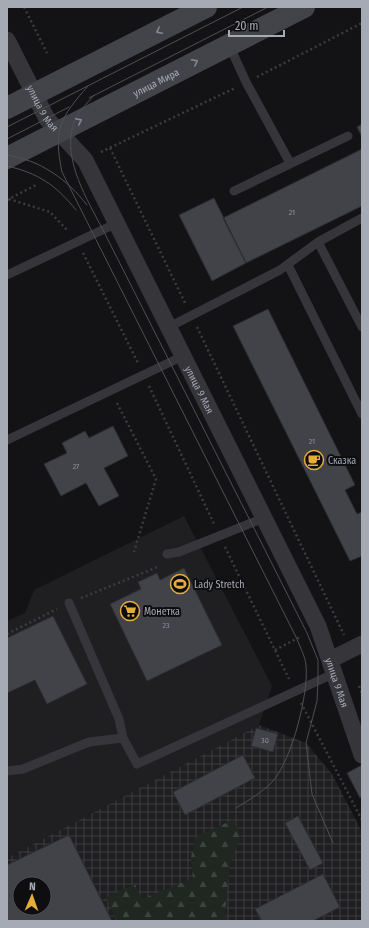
<svg xmlns="http://www.w3.org/2000/svg" width="369" height="928" font-family="'Fira Sans Condensed',sans-serif">
<defs>
<pattern id="industrial-grid" width="8" height="8" patternUnits="userSpaceOnUse"><rect width="8" height="8" fill="#1f1f22"/><path d="M0 4h8M4 0v8" fill="none" stroke="#3d3d40"/></pattern>
<pattern id="forest-firs" width="22" height="20" patternUnits="userSpaceOnUse"><rect width="22" height="20" fill="#202721"/><path d="M5 1l3.5 6h-7zM16 11l3.5 6h-7z" fill="#3d443f"/></pattern>
</defs>
<rect width="100%" height="100%" fill="#131315"/>
<path fill="#1f1f22" d="M184 516 272 686 259 725 7 858V621L25 613 34 590Z"/>
<path fill="url(#industrial-grid)" fill-rule="evenodd" d="M259 725 306 743 332 774 362 832V921H7V858ZM20 884H44V908H20Z"/>
<path fill="url(#forest-firs)" d="M233 820 241 836 230 865 225 913 228 921H117L106 897 135 884 142 899 193 878 191 857 196 836Z"/>
<path fill="#424348" stroke="#2d2d31" fill-rule="evenodd" d="M362 124V137L357 127Z
M362 149V206L246 263 223 218Z
M214 198 246 263 212 281 179 215Z
M268 309 355 485 345 490 357 514 362 512V556L350 561 233 326Z
M113 426 128 456 104 468 119 496 99 506 86 483 61 496 44 464 67 453 62 443 85 431 89 438Z
M184 568 222 645 147 681 110 604 141 589 138 582 157 573 160 580Z
M53 616 87 684 47 704 35 680 7 693V638Z
M256 728 278 734 273 752 251 746Z
M243 755 255 778 185 815 173 792Z
M362 765V796L360 798 347 773Z
M298 816 323 863 310 870 285 823Z
M69 835 112 921H7V865ZM20 884H44V908H20Z
M323 874 340 907 313 921H262L255 909Z"/>
<g fill="none" stroke-linecap="round" stroke-linejoin="round">
<path stroke="#3b3c40" stroke-width="2.5" stroke-dasharray="2 3" stroke-linecap="butt" d="M24 7 47 53
M257 77 362 23
M110 148 186 305
M101 152 235 88
M9 199 50 212 68 231
M7 200 36 185
M83 253 138 363
M197 327 344 635
M149 386 214 524
M117 403 156 479 134 552
M225 547 289 679
M81 598 160 566
M7 634 57 609
M275 650 302 636
M359 686 362 693
M301 703 362 820"/>
<path stroke="#35353a" stroke-width="9" d="M229 45 246 82 290 163
M234 191 348 136
M318 242 362 218
M288 265 362 414
M7 275 117 223
M169 327 280 270 318 242 362 327
M7 440 183 356
M167 554 179 552 264 518
M69 603 119 719 123 738
M7 771 23 769 89 742 123 738 137 764 333 674"/>
<g stroke="#35353a" stroke-width="17">
<path id="s1" d="M7 40 47 119 85 160 318 626 362 755"/>
<path d="M330 660 362 644"/>
</g>
<g stroke="#434449" stroke-width="22">
<path d="M7 108 206 7"/>
<path id="s2" d="M7 158 304 7"/>
</g>
<path stroke="#4e4f54" stroke-width="1" d="M88 86C60 118 53 129 62 172L297 639C300 647 305 656 306 665 309 693 292 759 273 781 263 792 249 800 236 808
M94 95C87 104 76 113 73 125 63 161 87 199 103 230L307 633 318 660V681L317 701 306 743 312 794 333 843
M89 98 268 7
M7 127 243 7
M7 139 69 107
M7 155C40 160 67 179 87 205
M7 166C38 173 56 185 76 210"/>
</g>
<defs><path id="oneway-chevron" d="M-2-3.5L2.5 0L-2 3.5" fill="none" stroke-width="1.6" stroke-linecap="round" stroke-linejoin="round"/></defs>
<g stroke="#83868f">
<use href="#oneway-chevron" transform="translate(159 31) rotate(153)"/>
<use href="#oneway-chevron" transform="translate(195 62) rotate(-27)"/>
<use href="#oneway-chevron" transform="translate(79 121) rotate(-27)"/>
</g>
<defs>
<symbol id="cafe-ring" viewBox="-11 -11 22 22"><circle r="9.5" fill="#0e0e10" stroke="#e5ad3c" stroke-width="1.5"/><path d="M-5.5-4.5H6V0H3Q3 3.5 0 3.5H-2.5Q-5.5 3.5-5.5 0ZM3-3.2v2h1.7v-2ZM-6 4.5H4V6H-6Z" fill="#e5ad3c"/></symbol>
<symbol id="stadium-ring" viewBox="-11 -11 22 22"><circle r="9.5" fill="#0e0e10" stroke="#e5ad3c" stroke-width="1.5"/><path d="M0-5a6.5 5 0 1 0 0 10a6.5 5 0 1 0 0-10ZM-3.5-1.8h7v3.6h-7Z" fill="#e5ad3c"/></symbol>
<symbol id="supermarket-ring" viewBox="-11 -11 22 22"><circle r="9.5" fill="#0e0e10" stroke="#e5ad3c" stroke-width="1.5"/><path d="M-6-5.5h2.5l.6 2H6L4.5 2H-2.5L-4.4-4H-6ZM-1.5 3.2a1.3 1.3 0 1 0 .1 0ZM3 3.2a1.3 1.3 0 1 0 .1 0Z" fill="#e5ad3c"/></symbol>
</defs>
<g fill-rule="evenodd">
<use href="#cafe-ring" x="303" y="449" width="22" height="22"/>
<use href="#stadium-ring" x="169" y="573" width="22" height="22"/>
<use href="#supermarket-ring" x="119" y="600" width="22" height="22"/>
</g>
<g text-anchor="middle" stroke-width="4" stroke-linejoin="round" paint-order="stroke">
<g font-size="8" fill="#8d9099">
<text x="292" y="215">21</text>
<text x="312" y="444">21</text>
<text x="76" y="469">27</text>
<text x="166" y="628">23</text>
<text x="265" y="743">30</text>
</g>
<g font-size="10" fill="#a6aab4" stroke="#0e0e10">
<text dy="4" stroke="none"><textPath href="#s2" startOffset="167">улица Мира</textPath></text>
<text dy="4" stroke="none"><textPath href="#s1" startOffset="77">улица 9 Мая</textPath></text>
<text dy="4" stroke="none"><textPath href="#s1" startOffset="401">улица 9 Мая</textPath></text>
<text dy="4" stroke="none"><textPath href="#s1" startOffset="725">улица 9 Мая</textPath></text>
</g>
<g font-size="10" fill="#a6aab4" stroke="#0e0e10" text-anchor="start">
<text x="328" y="464">Сказка</text>
<text x="194" y="588">Lady Stretch</text>
<text x="144" y="615">Монетка</text>
</g>
</g>
<rect width="369" height="928" fill="none" stroke="#a6aab4" stroke-width="16"/>
<g transform="translate(32 896) rotate(2)"><circle r="19" fill="#0e0e10" stroke="#4b4c52"/>
<path d="M0-3L7 15L0 10L-7 15Z" fill="#e5ad3c"/>
<text y="-6" font-size="11" font-weight="bold" text-anchor="middle" fill="#a6aab4">N</text>
</g>
<path d="M229 30v6h55v-6" fill="none" stroke="#a6aab4" stroke-width="2"/>
<text x="235" y="30" font-size="12" fill="#a6aab4" stroke="#0e0e10" stroke-width="3" paint-order="stroke">20 m</text>
</svg>
